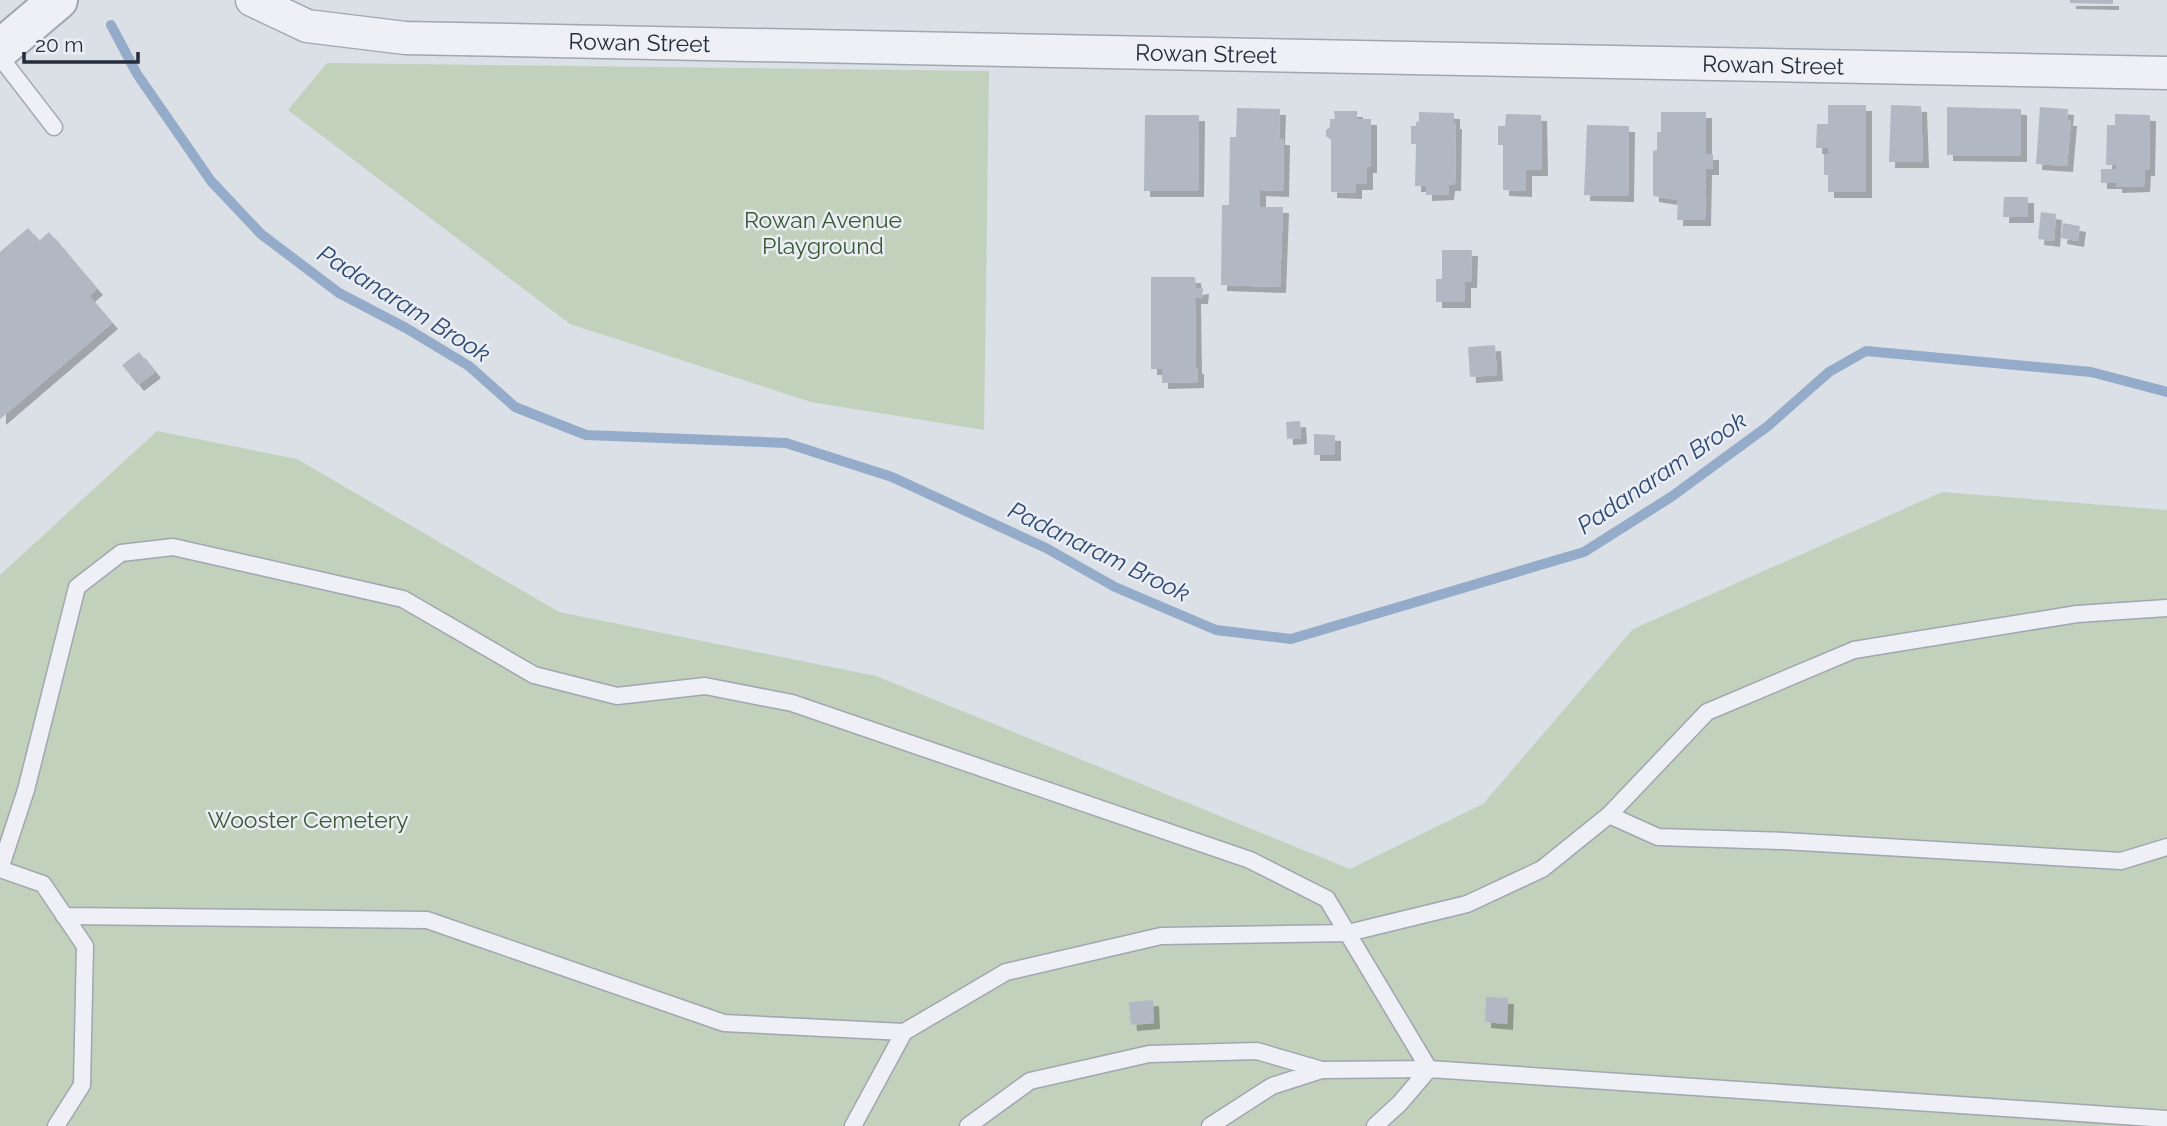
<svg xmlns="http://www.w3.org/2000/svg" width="2167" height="1126" font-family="Raleway,sans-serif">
<defs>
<filter id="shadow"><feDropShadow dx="6" dy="6" stdDeviation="0" flood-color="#0004"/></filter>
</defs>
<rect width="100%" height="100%" fill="#dbdfe6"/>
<path fill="#c1d1bc" d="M327 63 989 71 984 430 811 402 570 324 288 110Z
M157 431 297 459 559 612 876 676 1350 869 1483 804 1633 629 1942 492 2167 510V1126H0V575Z"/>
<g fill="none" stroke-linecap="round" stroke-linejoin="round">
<path stroke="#94acc9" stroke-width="10" d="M111 25 137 74 211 181 261 234 339 293 406 328 469 366 515 407 586 435 786 443 892 477 1046 548 1115 587 1216 630 1291 639 1584 552 1671 497 1768 426 1829 372 1866 351 2091 372 2167 392"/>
</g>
<path fill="#b2b8c3" filter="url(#shadow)" d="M2070 0H2113V4L2070 3Z
M1828 105H1866V192H1828V175H1824V154H1828V148H1816L1817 124H1828Z
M1891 105 1921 106 1923 162H1889Z
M1947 107 2021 109V156L1947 155Z
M2040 107 2068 109 2067 120H2071L2067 166 2036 164Z
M1237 108 1280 109 1279 139H1284L1283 191 1260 190V207H1283L1280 287 1221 285 1222 205H1229L1230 137H1236Z
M1334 111H1357V119H1371V167H1367V184H1356V193L1331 192V140L1326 136V130L1330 127V119H1335Z
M1419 112 1454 113V123H1456L1455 185H1449L1448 194 1426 195V186H1415L1416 144H1411V126H1416V122L1419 121Z
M1661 112H1706V154H1713V169H1706L1705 220H1677L1678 200 1653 196V151L1657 150V132H1661Z
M1506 114 1541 115 1542 170H1526V191L1503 190V145H1498V126H1505Z
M2115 114 2150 115 2149 170H2145L2144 186 2116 187V183H2101V169H2116V165H2106L2107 125H2115Z
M1145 115H1199L1198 191H1144Z
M1587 125 1629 126 1628 196 1584 195Z
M2004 197H2028V217H2003Z
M2041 212 2056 214 2054 241 2038 239Z
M2063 223 2080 226 2078 241 2061 238Z
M28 228 39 241 49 232 97 289 89 296 112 323 0 419V252Z
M1442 250H1472L1471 282H1465V302H1436V279H1442Z
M1151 277H1195L1196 289 1203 288 1202 298H1195L1196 368H1198V382L1162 383V369H1151Z
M1495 345 1497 375 1470 377 1468 347Z
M139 352 155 372 138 385 122 365Z
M1300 421 1301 438 1287 439 1286 422Z
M1314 434 1335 435V455H1314Z
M1486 997 1508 998 1507 1024 1485 1022Z
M1153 1000 1154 1023 1131 1025 1129 1002Z"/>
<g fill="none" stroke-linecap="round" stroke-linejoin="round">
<defs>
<path id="service" d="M0 57 54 127
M1609 815 1658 837 1784 841 2121 861 2167 847
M0 869 26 790 77 587 121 553 173 547 403 599 534 675 617 696 705 686 792 703 1250 860 1327 899 1429 1069 2167 1119
M0 869 43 884 85 946 82 1085 56 1126
M64 916 427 920 724 1023 904 1032
M853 1126 904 1032 1006 972 1161 936 1348 933 1467 904 1542 869 1609 815 1707 712 1854 650 2077 614 2167 608
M968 1126 1030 1081 1149 1054 1257 1051 1322 1070
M1210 1126 1272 1086 1322 1070 1429 1069 1400 1103 1375 1126"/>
<g id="minor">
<path id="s1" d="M252 0 307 26 405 38 2167 73"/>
</g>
<path id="tertiary" d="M0 49 58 0"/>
</defs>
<use href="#service" stroke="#a1a6b0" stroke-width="19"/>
<use href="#minor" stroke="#a1a6b0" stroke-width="35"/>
<use href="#tertiary" stroke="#a1a6b0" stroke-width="42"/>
<use href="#service" stroke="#eef0f5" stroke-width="16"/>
<use href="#minor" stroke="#eef0f5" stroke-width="32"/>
<use href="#tertiary" stroke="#eef0f5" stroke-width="38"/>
</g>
<g text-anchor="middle" stroke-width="5" stroke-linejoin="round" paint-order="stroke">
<g font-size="23" fill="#252d3d" stroke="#eaeef4">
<text dy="8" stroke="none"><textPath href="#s1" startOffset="394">Rowan Street</textPath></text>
<text dy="8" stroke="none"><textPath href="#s1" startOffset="961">Rowan Street</textPath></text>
<text dy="8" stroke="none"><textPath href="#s1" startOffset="1528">Rowan Street</textPath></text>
</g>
<g font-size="23" fill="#385932" stroke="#eaeef4">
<text x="823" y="228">Rowan Avenue<tspan x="823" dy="26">Playground</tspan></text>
<text x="308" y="828">Wooster Cemetery</text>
</g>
<g font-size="24" font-style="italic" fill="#2e4a72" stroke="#eaeef4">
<text transform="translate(404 304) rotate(32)" y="8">Padanaram Brook</text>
<text transform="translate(1662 473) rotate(-34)" y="8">Padanaram Brook</text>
<text transform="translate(1099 552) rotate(26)" y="8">Padanaram Brook</text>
</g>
</g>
<path d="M24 52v10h114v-10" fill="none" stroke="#252d3d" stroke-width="3.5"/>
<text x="35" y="52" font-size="21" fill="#252d3d" stroke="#eaeef4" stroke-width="5" paint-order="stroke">20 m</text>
</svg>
